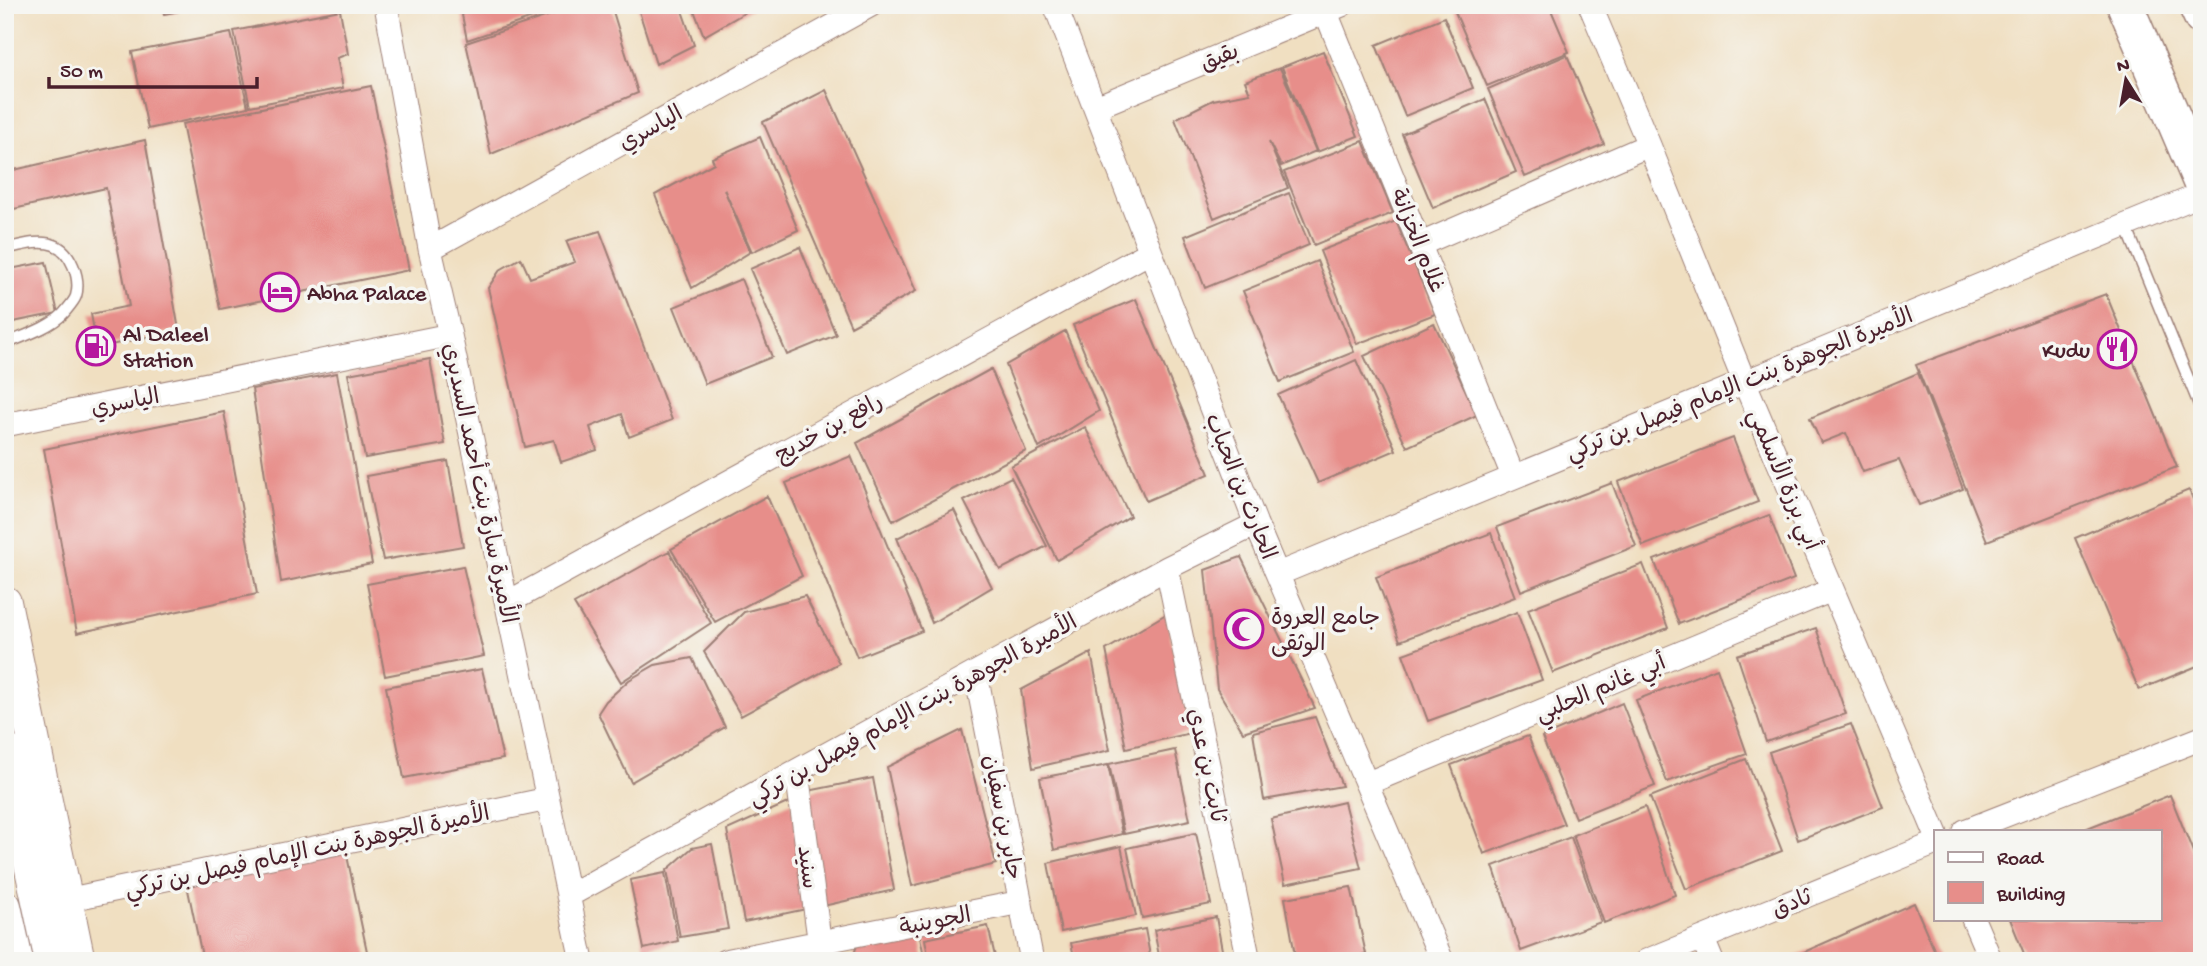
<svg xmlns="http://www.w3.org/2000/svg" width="2207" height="966" font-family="'Gochi Hand','Playpen Sans Arabic',sans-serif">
<rect width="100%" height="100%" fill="#f6f6f2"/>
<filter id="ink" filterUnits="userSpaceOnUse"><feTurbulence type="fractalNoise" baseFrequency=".0143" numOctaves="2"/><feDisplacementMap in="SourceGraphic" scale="14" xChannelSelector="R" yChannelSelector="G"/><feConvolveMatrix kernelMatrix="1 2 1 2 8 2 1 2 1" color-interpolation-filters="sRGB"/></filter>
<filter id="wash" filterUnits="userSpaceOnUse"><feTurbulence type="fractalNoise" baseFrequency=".00686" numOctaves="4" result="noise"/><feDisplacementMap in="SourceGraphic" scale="28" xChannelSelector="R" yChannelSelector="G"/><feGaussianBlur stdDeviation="1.57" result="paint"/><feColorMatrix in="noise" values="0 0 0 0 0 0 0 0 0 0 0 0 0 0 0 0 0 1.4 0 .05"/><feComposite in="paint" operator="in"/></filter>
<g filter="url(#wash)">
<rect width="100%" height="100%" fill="#f0dfc1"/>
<g id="blocks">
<path fill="#e78e8a" d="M162 5H200V7L164 14Z
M460 5H568V6L467 40Z
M581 5H611L638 93 491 154 466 43Z
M637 5H680L694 45 656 64Z
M692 5H758L704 36Z
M1100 5H1127V6L1103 14Z
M1452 5H1549L1569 52 1487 86Z
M340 10 348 54 337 58 343 88 250 106 234 31Z
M1444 17 1473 88 1405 116 1376 45Z
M231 33 248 107 148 129 132 52Z
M1323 51 1358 136 1317 152 1282 67Z
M1567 55 1604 144 1525 177 1488 89Z
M1280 68 1316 151 1281 166 1269 142 1288 188 1214 218 1175 119 1213 100 1250 93 1245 81Z
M371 86 409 270 220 309 182 124Z
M826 90 916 291 851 326 763 122Z
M1485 99 1516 172 1433 208 1402 134Z
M760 137 798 230 752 252 724 189 750 252 692 288 655 195 714 163 712 158Z
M145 140 179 330 97 348 91 314 129 306 106 188 5 211V172Z
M1363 141 1393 213 1314 245 1284 172Z
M1289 193 1309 245 1205 288 1185 236Z
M1396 221 1435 314 1357 344 1320 251Z
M600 231 672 420 629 437 622 414 590 427 597 450 561 462 554 440 525 447 488 288 500 270 521 258 530 278 575 262 566 241Z
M800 247 836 335 787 355 750 269Z
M1317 261 1354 352 1280 382 1243 291Z
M46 262 58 313 8 323 5 312V270Z
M741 279 772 357 705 384 674 307Z
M2106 294 2177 467 1987 541 1916 365Z
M1136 299 1209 474 1146 501 1073 325Z
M1434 323 1477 415 1407 447 1364 356Z
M1065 331 1099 411 1039 448 1006 365Z
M430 359 445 444 365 458 348 374Z
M1356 360 1396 450 1318 483 1278 395Z
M991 369 1026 451 893 521 857 443Z
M337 373 372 564 281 582 252 389Z
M1918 373 1963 489 1919 505 1899 460 1863 472 1846 433 1821 443 1810 418Z
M224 412 257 594 77 633 44 449Z
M1085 427 1130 516 1057 560 1011 466Z
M1733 438 1758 502 1643 546 1618 482Z
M851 456 922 631 857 657 786 483Z
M448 461 463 546 383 560 366 476Z
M1011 477 1047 546 1000 570 964 501Z
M1612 483 1636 546 1521 591 1497 527Z
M2189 490 2202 519V664L2139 690 2075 538Z
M767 496 802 576 715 622 671 549Z
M954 510 992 587 932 623 897 538Z
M1769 515 1794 579 1679 624 1654 560Z
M1491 533 1515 597 1400 641 1376 577Z
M669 551 711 623 621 682 574 604Z
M1241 557 1315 708 1243 732 1217 689 1205 570Z
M1643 564 1668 628 1553 673 1528 609Z
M463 566 484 656 385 676 367 584Z
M805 596 839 663 741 716 704 652 744 612Z
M1517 612 1542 680 1428 721 1403 654Z
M1166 614 1191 733 1126 748 1106 650Z
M1816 628 1846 714 1766 742 1737 655Z
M1091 653 1110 750 1033 768 1021 690Z
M692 658 725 727 631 782 598 713 606 701 629 680 655 665Z
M1717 668 1747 754 1667 782 1636 700Z
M482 669 503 759 404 778 386 687Z
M1622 703 1655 786 1575 818 1542 737Z
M1315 717 1342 786 1264 800 1253 732Z
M1851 724 1883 807 1798 840 1769 752Z
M962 730 996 864 912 886 887 767Z
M1528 736 1564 824 1484 854 1451 765Z
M1175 750 1190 820 1124 834 1109 764Z
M1746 759 1782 851 1686 889 1650 797Z
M1108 765 1122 834 1054 850 1040 778Z
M873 778 894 890 823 906 808 791Z
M2170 795 2202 874V961H2027L2010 919H2160V831H2080Z
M792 801 811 908 744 922 727 830Z
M1344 802 1361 868 1285 884 1271 819Z
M1645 807 1675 895 1604 923 1573 835Z
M1196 833 1211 904 1142 918 1127 848Z
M1571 837 1601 922 1521 951 1493 866Z
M712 844 728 929 680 937 667 870 692 848Z
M1121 846 1136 916 1061 932 1048 863Z
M346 851 369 961H203L187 885Z
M665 873 678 941 644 949 630 880Z
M1351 887 1366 954 1332 961H1296L1285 898Z
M1914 903 1939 961H1784Z
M1216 917 1224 961H1160L1154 930Z
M988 926 996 961H929L925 939Z
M1145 929 1151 961H1075L1071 943Z
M919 932 925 961H852L857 945Z"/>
</g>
</g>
<g filter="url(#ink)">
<use href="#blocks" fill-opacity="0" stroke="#9d7f76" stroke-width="2"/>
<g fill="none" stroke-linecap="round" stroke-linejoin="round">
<defs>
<path id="lane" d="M2126 226 2202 412
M5 249C19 246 40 239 54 245 71 251 81 278 76 296 74 302 67 309 63 314 49 328 23 336 5 344"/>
<path id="street" d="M386 5 430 249 450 335 582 961
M1055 5 1256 524 1442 961
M1323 5 1513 476
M1590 5 1649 145 1744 381 1936 834
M1096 107 1342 5
M1421 244 1649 145
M430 249 871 5
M5 425 450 335
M1167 568 1249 961
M1278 574 2202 194
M507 603 1150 252
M976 674 1032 961
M797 772 822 961
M1368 783 1832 590
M1965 831 2202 738
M568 896 1167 568 1256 524
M66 900 548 799
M1973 919 1991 961
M1703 939 1712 961
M725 961 1021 902
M1646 961 1936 843"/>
<path id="secondary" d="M5 602 79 961
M5 749 51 961
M5 906 17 961"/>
<path id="primary" d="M2125 5 2202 185
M2196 5 2202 18"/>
</defs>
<use href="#lane" stroke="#9d7f76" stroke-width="13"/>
<use href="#street" stroke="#9d7f76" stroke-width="25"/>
<use href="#secondary" stroke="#9d7f76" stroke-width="34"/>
<use href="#primary" stroke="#9d7f76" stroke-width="38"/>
<use href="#lane" stroke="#fff" stroke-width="10"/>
<use href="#street" stroke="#fff" stroke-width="23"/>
<use href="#secondary" stroke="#fff" stroke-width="32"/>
<use href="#primary" stroke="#fff" stroke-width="35"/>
</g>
</g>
<defs>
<symbol id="hotel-ring" viewBox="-11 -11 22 22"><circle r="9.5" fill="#f6f6f2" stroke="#b5179e" stroke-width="1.5"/><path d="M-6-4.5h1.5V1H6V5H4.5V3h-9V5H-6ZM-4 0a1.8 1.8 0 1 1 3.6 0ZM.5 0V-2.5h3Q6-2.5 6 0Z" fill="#b5179e"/></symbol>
<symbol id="fuel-ring" viewBox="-11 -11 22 22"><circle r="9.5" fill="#f6f6f2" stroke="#b5179e" stroke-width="1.5"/><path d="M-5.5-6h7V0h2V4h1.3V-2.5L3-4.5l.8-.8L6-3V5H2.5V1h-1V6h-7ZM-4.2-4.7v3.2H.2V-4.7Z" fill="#b5179e"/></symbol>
<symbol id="restaurant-ring" viewBox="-11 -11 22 22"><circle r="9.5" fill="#f6f6f2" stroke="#b5179e" stroke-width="1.5"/><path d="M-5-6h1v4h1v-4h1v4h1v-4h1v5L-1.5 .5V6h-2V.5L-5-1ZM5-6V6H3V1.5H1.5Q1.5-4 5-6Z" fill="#b5179e"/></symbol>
<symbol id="mosque-ring" viewBox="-11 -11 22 22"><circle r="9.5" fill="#f6f6f2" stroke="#b5179e" stroke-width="1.5"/><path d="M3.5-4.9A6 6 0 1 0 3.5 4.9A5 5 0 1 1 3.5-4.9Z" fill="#b5179e"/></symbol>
</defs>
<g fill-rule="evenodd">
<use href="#hotel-ring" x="258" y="270" width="44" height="44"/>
<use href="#fuel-ring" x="74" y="324" width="44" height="44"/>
<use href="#restaurant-ring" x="2095" y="327" width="44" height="44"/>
<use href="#mosque-ring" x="1222" y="607" width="44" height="44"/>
</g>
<g text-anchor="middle" stroke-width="7" stroke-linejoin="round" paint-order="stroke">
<g font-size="23" fill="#4a1f2b" stroke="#f6f6f2">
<text transform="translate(1219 56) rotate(-22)" y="8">بقيق</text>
<text transform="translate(650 127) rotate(-29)" y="8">الياسري</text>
<text transform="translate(1419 240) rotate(68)" y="8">غلام الخزانة</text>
<text transform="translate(1739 383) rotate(-22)" y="8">الأميرة الجوهرة بنت الإمام فيصل بن تركي</text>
<text transform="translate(125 401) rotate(-11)" y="8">الياسري</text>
<text transform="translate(828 427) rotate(-29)" y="8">رافع بن خديج</text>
<text transform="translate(1785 479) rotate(67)" y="8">أبي برزة الأسلمي</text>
<text transform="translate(481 483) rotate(78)" y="8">الأميرة سارة بنت أحمد السديري</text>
<text transform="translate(1242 486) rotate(68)" y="8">الحارث بن الحباب</text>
<text transform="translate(1600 687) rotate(-23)" y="8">أبي غانم الحلبي</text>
<text transform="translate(912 709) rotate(-29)" y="8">الأميرة الجوهرة بنت الإمام فيصل بن تركي</text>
<text transform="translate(1208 765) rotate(78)" y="8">ثابت بن عدي</text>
<text transform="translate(1004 817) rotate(79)" y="8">جابر بن سفيان</text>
<text transform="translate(307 850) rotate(-12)" y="8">الأميرة الجوهرة بنت الإمام فيصل بن تركي</text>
<text transform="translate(809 867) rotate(83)" y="8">سنيد</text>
<text transform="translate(1791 902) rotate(-22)" y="8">ثادق</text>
<text transform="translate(935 920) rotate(-11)" y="8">الجوينبة</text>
</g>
<g font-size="23" fill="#4a1f2b" stroke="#f6f6f2" text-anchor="start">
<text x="307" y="300">Abha Palace</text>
<text x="123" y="341">Al Daleel<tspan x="123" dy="26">Station</tspan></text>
<text x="2090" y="357" text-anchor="end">Kudu</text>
<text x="1271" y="624">جامع العروة<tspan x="1271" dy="26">الوثقى</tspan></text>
</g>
</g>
<rect width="2207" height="966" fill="none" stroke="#f6f6f2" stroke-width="28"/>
<rect x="1934" y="830" width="228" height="91" fill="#f6f6f2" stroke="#b1a0a2" stroke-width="2"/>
<rect x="1948" y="852" width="35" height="10" fill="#ffffff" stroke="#b1a0a2" stroke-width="2"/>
<text x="1997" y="864" font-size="21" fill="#4a1f2b">Road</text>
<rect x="1948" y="882" width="35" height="21" fill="#e78e8a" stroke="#b1a0a2" stroke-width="2"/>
<text x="1997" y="900" font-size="21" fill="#4a1f2b">Building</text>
<g transform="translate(2126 80) rotate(349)" stroke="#f6f6f2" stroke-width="5" paint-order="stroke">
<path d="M0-5L12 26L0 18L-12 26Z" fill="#4a1f2b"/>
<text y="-10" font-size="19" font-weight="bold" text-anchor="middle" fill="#4a1f2b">N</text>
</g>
<path d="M49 77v10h208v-10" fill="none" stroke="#4a1f2b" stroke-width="3.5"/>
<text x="60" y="77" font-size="21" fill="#4a1f2b" stroke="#f6f6f2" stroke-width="5" paint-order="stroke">50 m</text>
</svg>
